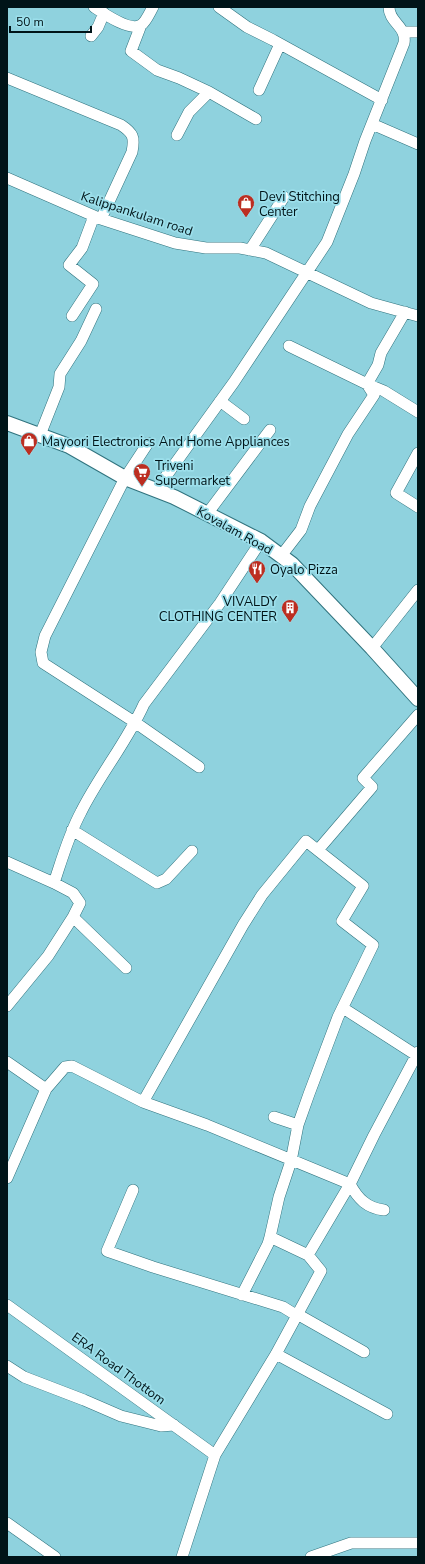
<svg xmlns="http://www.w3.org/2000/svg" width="425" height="1564" font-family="'Nunito Sans',sans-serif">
<rect width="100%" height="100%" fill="#8fd2de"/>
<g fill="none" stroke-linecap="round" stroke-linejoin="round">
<defs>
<path id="minor" d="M94 7C103 13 130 32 141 25 146 22 150 12 153 7
M219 7 247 27 273 40 382 100
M141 25 131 51 157 70 179 78 209 92 256 119
M404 32H418
M91 36 98 27 104 13
M7 78 121 125C133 133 135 137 132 152L101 219
M259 90 280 44
M372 124 418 144
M177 135 189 112 209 92
M7 178 101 219 175 243 206 248H240L266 253 371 303 418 316
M250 250 284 197
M72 316 93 284 69 265 82 248 94 216
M289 346 367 384 384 391 418 412
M220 401 244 419
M40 435 59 387 60 374 81 341 96 309
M148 443 125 478 45 636 41 652 43 663 136 723 199 767
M418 453 396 493 418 507
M156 490 234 382 327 242 354 174 365 141 404 43C407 26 389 23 389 7
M207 514 270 430
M281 556 301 530 310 506 348 434 374 395 367 384 378 365 381 353 405 312
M372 648 418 590
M72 830 157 883 166 879 192 851
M318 850 372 787 363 778 418 715
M7 862 54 883
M73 917 126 968
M7 1006 48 956 73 917 80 903 73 893 54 883C62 859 69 834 81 812 100 774 127 742 144 704L220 603 261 541
M343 1008 416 1055
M7 1062 46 1089 7 1178
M46 1089 65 1067 72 1066 143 1102 207 1125 350 1184C358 1199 367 1208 384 1210
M143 1102 243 925 262 895 306 841 363 886 342 921 373 945 338 1017 309 1094 298 1125 291 1161 279 1197 270 1237 308 1255 321 1271 276 1354 215 1455 182 1557
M274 1117 298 1125
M133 1190 107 1251 153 1267 283 1307 296 1315
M308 1255 350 1184 374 1135 418 1052
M242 1295 268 1244 270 1237
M7 1305 215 1455
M297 1314 364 1352
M276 1354 387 1414
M7 1366 24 1377 84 1400 121 1416 161 1426 174 1425
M7 1523 55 1557
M311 1557 351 1543H418"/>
<path id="major" d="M7 423 69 446 125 478 174 497 261 541 292 564 372 648 418 699"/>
</defs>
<use href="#minor" stroke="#30737e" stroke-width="12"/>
<use href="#major" stroke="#30737e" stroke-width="16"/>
<use href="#minor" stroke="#fff" stroke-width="11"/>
<use href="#major" stroke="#fff" stroke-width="14"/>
</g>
<defs>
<symbol id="shop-pin" viewBox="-11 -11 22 30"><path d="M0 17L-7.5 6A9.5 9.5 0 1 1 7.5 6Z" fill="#bc2e21" stroke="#9cdfeb"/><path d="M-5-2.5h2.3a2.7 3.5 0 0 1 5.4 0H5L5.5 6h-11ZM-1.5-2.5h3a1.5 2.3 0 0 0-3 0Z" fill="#fff"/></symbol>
<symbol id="supermarket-pin" viewBox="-11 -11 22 30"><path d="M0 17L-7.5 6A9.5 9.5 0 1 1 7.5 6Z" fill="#bc2e21" stroke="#9cdfeb"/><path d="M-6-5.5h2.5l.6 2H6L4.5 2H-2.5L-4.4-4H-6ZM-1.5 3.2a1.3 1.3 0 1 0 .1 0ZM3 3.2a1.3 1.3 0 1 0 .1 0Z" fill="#fff"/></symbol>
<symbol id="restaurant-pin" viewBox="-11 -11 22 30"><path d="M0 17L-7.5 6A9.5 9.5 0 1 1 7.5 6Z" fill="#bc2e21" stroke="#9cdfeb"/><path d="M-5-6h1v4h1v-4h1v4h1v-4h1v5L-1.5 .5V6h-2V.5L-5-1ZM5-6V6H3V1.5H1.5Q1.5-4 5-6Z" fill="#fff"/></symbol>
<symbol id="building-pin" viewBox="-11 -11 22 30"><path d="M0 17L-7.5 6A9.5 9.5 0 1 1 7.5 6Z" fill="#bc2e21" stroke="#9cdfeb"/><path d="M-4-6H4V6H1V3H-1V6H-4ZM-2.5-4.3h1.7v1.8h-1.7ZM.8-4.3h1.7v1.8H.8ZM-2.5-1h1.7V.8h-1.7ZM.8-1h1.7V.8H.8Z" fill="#fff"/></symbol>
</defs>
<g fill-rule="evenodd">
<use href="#shop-pin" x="236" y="193" width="20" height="27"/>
<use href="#shop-pin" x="19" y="431" width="20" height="27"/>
<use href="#supermarket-pin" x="132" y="462" width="20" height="27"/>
<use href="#restaurant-pin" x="247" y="559" width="20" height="27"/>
<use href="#building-pin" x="280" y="598" width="20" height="27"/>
</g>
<g text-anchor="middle" stroke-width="3.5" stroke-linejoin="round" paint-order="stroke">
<g font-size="13" fill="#001418" stroke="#9cdfeb" text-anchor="start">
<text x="259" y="201">Devi Stitching<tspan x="259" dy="15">Center</tspan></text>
<text x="42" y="446">Mayoori Electronics And Home Appliances</text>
<text x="155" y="470">Triveni<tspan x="155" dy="15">Supermarket</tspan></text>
<text x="270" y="574">Oyalo Pizza</text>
<text x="277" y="606" text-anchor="end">VIVALDY<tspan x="277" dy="15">CLOTHING CENTER</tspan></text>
</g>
<g font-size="13" fill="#001418" stroke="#9cdfeb">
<text transform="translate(137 213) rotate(18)" y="5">Kalippankulam road</text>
<text transform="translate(235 530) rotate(29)" y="5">Kovalam Road</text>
<text transform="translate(119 1368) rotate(36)" y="5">ERA Road Thottom</text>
</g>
</g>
<rect width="425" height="1564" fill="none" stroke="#001418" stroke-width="16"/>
<path d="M10 26v6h81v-6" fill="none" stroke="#001418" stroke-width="2"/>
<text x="16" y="26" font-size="12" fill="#001418" stroke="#9cdfeb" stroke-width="3" paint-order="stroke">50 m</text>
</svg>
